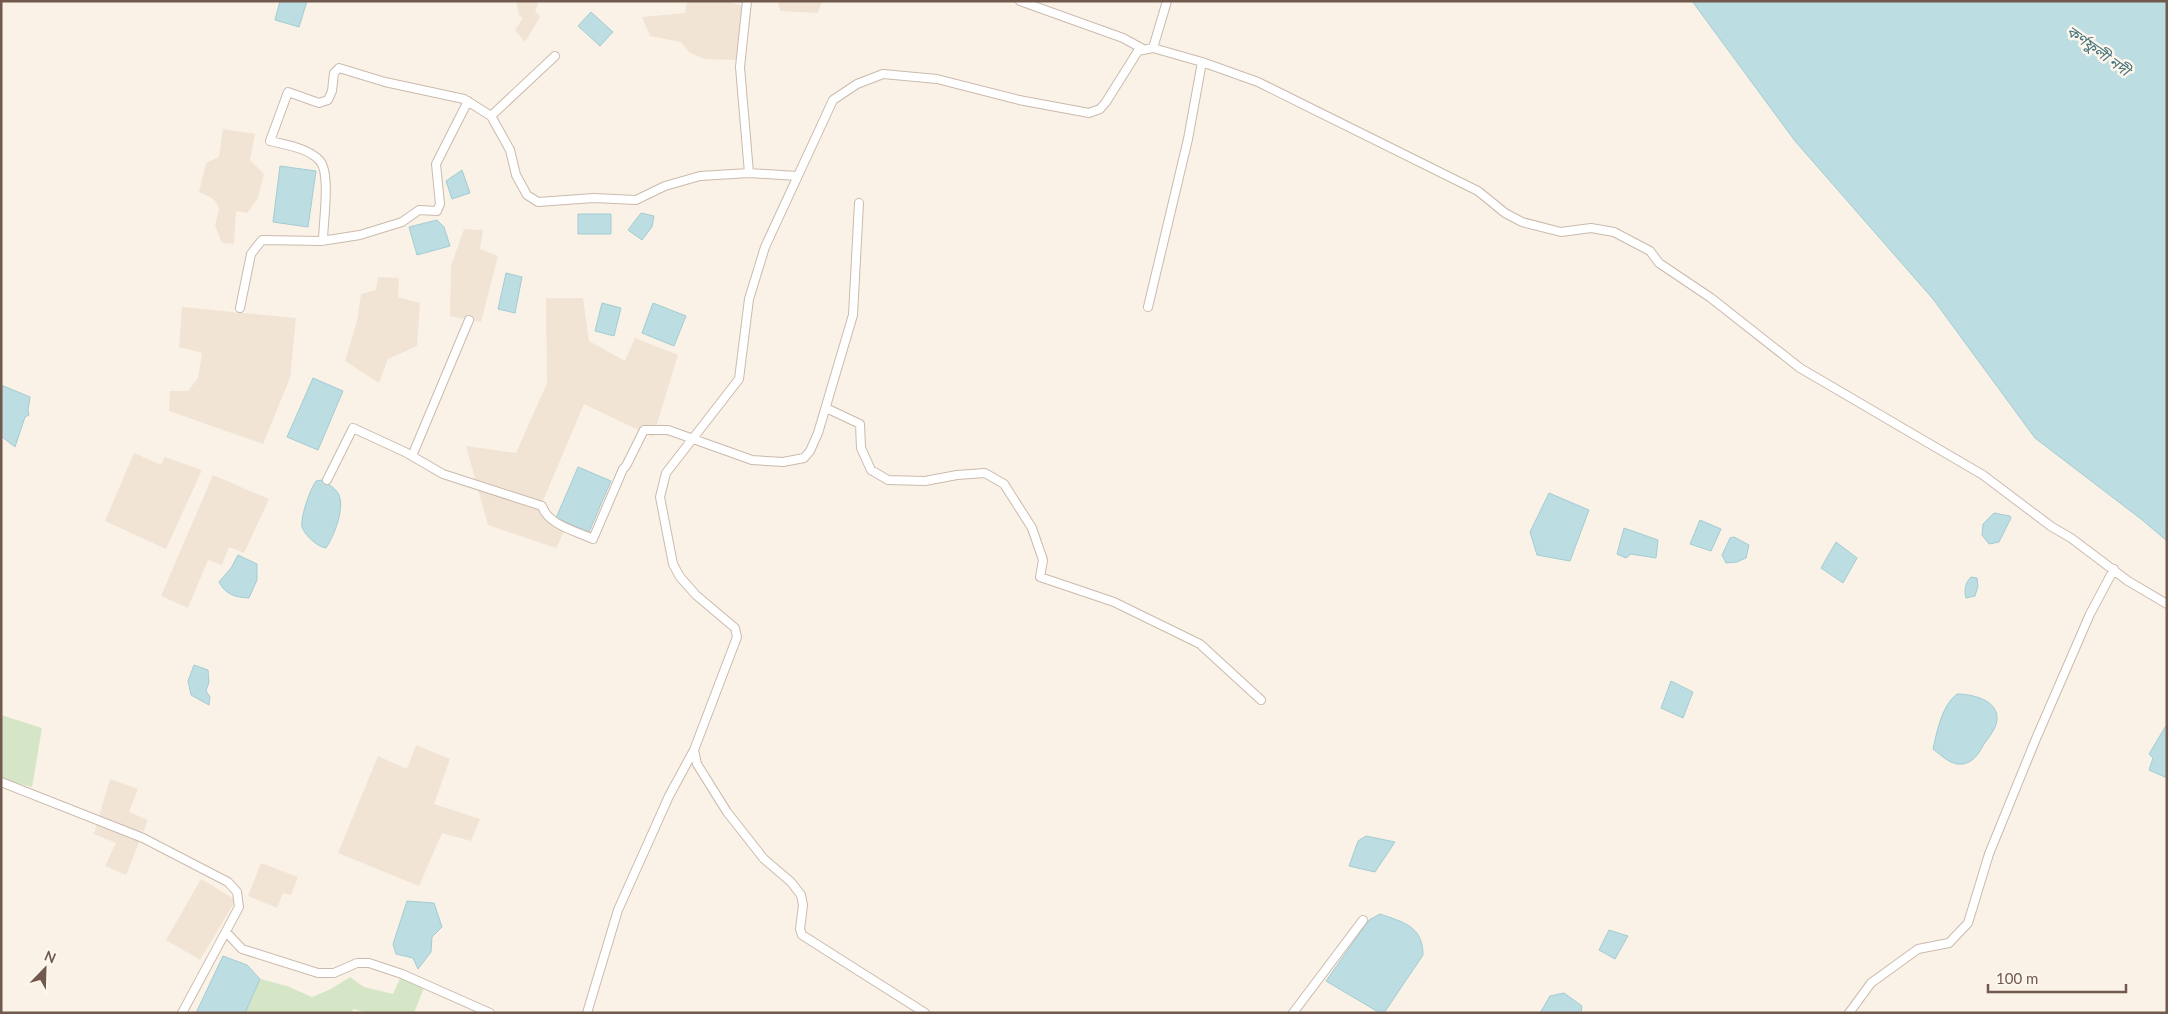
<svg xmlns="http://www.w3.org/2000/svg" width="2168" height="1014" font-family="Lato,'Noto Sans Bengali',sans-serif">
<rect width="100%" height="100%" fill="#faf2e6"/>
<path fill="#f1e4d5" d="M516 1H539L535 11 540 17 525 42 515 30 523 18 519 15Z
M687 1H727L742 6 737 60 705 59 690 53 681 42 650 36 642 17 685 13Z
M778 1H822L818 13 780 11Z
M223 129 255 134 250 160 264 174 258 198 247 213 236 211 234 244 222 243 215 225 219 209 217 203 212 198 199 192 206 163 219 157Z
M464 229 483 230 480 249 498 256 481 322 450 316 451 266Z
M378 277 399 278 398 297 420 303 417 346 388 359 379 383 345 361 357 321 361 294 376 290Z
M546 298H583L589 341 625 361 635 338 678 355 653 437 584 404 539 510 566 528 556 548 488 525 466 446 516 453 547 383Z
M182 307 296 318 290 378 263 444 169 411 170 391H188L198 378 202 353 179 347Z
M134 453 161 465 165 457 202 470 166 549 105 521Z
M213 475 269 499 244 553 229 547 222 565 208 560 188 608 161 596Z
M416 745 450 759 434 804 480 819 471 841 442 833 419 886 338 853 378 756 407 769Z
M110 779 138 789 129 812 148 820 126 875 105 866 116 843 94 834Z
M261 863 298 877 291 895 283 893 277 908 248 896Z
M201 879 236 900 200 960 166 940Z"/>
<path fill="#d4e6c6" d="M1 715 42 728 32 787 1 779Z
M402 974 425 985 414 1013H370L353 1009 352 1013H245L260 979 287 986 312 997 331 989 350 977 364 987 393 994Z"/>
<path fill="#bcdde2" stroke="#a3ccd2" d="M280 1H307L299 27 275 20Z
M1692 1H2167V541L2141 519 2035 438 1933 299 1795 141Z
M591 12 613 32 600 46 578 26Z
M280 166 316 171 308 227 273 222Z
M462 170 470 193 452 199 446 181Z
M641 213 654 216 652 227 642 240 628 230Z
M578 214H611V234H578Z
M437 220 444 227 450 246 417 255 409 227Z
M506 273 522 277 515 313 498 309Z
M602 303 621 308 614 336 595 331Z
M653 303 686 316 674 346 642 333Z
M313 378 343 391 318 450 287 437Z
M1 385 30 397 28 410 29 415 25 417 15 447 1 436Z
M578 467 611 481 589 532 556 518Z
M322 480C328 484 334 487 338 493 346 507 334 536 326 548 318 547 305 536 302 527 300 518 310 489 316 481Z
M1549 493 1589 510 1570 561 1537 555 1530 532Z
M1994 513 2010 516 2011 518 1999 542 1989 544 1982 535 1983 524Z
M1700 520 1721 529 1711 551 1690 544Z
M1624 528 1658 540 1656 558 1631 554 1626 558 1617 554Z
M1734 537 1749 545 1746 558 1737 562 1726 563 1722 555 1730 538Z
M1836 542 1857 558 1843 583 1821 568Z
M238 555 257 564V580L249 598C235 597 226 595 219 582L231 568Z
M1971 577 1977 578 1978 586 1975 596 1966 598C1964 590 1965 583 1971 577Z
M194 665 208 670 209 682 206 691 210 697 209 705 191 695 188 681Z
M1671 681 1693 692 1683 718 1661 708Z
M1957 694C1972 694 1999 700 1997 720 1996 729 1989 737 1984 744 1979 753 1974 762 1963 764 1951 766 1941 755 1933 749 1937 731 1942 705 1957 694Z
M2167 724V778L2149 770 2153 758 2149 754Z
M1366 836 1395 842 1375 872 1349 866 1358 841Z
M407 901 434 903 442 927 432 937 431 952 418 969 413 958 396 954 393 944Z
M1380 914C1403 922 1423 926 1423 955L1384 1013H1380L1326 981 1369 920Z
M1609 930 1628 936 1615 959 1599 950Z
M223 956 247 965 260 979 245 1013H196Z
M1564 993 1582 1006 1581 1013H1540L1550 996Z"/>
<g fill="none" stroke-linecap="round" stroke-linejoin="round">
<defs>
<path id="minor" d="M747 1 740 67 749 173
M1020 1 1123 38 1143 49
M1153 48 1167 1
M491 116 555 56
M323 241C323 223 331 174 320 161 309 148 286 145 270 141L288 92 319 103 328 100 332 91 334 73 339 68 385 82 464 99 491 116 510 150 516 175 527 195 538 202 594 198 636 200 665 186 700 176 749 173 797 176
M1148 307 1188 139 1202 62
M240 308 251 254 262 240 321 241 360 235 402 222 419 210 437 211 440 204 436 164 468 101
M826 408 860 424 861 448 871 470 888 480 925 481 957 475 985 473 1004 484 1032 528 1043 560 1040 577 1114 602 1200 644 1261 700
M412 456 469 320
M327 480 353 428 405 452 443 474 542 506C548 525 576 531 593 539L623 469 626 466 644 430H668L752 460 783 462 804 458 810 451 818 433 853 315 859 203
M694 750 697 764 727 812 764 859 791 882 801 895 803 905 800 929 802 935 925 1013
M1 782 143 838 228 882 237 892 239 907 182 1013
M226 932 242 949 318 973H334L357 963H369L402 974 490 1013
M587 1013 618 910 669 796 694 750 737 637 735 628 696 595 680 577 673 564 660 497 666 473 739 379 749 299 765 247 833 100 857 84 883 74 937 79 1019 100 1089 113 1100 109 1106 102 1138 51 1153 48 1202 62 1258 82 1478 191 1505 213 1522 222 1561 232 1591 228 1614 232 1650 251 1659 263 1711 298 1800 368 1983 475 2052 527 2071 538 2128 581 2167 604
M1293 1013 1363 920
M1849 1013 1871 983 1918 949 1949 943 1968 923 1989 854 2035 741 2090 614 2114 569"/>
</defs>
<use href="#minor" stroke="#cbbaad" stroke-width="10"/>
<use href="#minor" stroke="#fff" stroke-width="8"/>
</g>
<g text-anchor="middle" stroke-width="5" stroke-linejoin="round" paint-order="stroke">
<g font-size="15" font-style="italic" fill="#46737b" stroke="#fdf6ec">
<text transform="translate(2098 51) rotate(36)" y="5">কর্ণফুলী নদী</text>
</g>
</g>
<rect width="2168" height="1014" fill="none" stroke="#71594d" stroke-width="5"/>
<g transform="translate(45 969) rotate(23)" stroke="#fdf6ec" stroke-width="4" paint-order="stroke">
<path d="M0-4L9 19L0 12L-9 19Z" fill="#71594d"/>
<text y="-8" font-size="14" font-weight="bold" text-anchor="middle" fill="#71594d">N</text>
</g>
<path d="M1988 984v8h138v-8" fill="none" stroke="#71594d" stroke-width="2.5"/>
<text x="1996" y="984" font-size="15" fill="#71594d" stroke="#fdf6ec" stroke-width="4" paint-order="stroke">100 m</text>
</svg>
